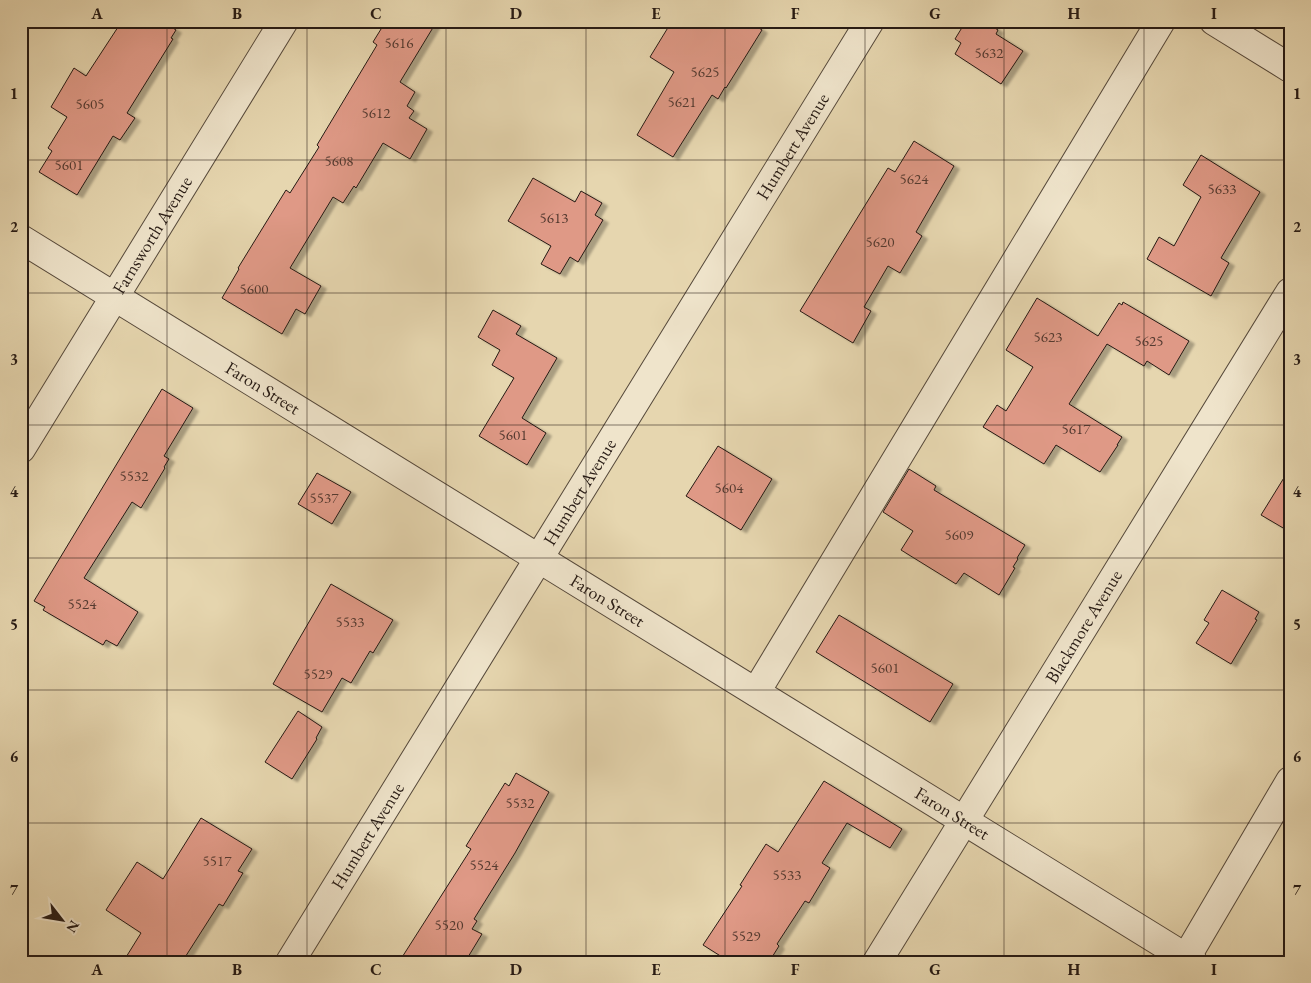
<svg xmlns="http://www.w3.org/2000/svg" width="1311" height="983" font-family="'EB Garamond',serif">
<defs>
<filter id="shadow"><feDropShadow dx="5.5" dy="3" stdDeviation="1" flood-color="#0004"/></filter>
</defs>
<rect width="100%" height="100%" fill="#e6d6af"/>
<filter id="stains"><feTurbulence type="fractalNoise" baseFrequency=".004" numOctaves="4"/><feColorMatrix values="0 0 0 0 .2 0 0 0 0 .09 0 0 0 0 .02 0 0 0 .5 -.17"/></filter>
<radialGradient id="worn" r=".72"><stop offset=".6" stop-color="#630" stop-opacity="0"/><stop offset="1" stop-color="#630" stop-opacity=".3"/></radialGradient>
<path fill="#df9986" stroke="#261a14" filter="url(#shadow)" d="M122 21H162L176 30 171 38 173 39 127 113 135 118 120 140 113 136 77 195 39 172 52 151 48 148 67 117 51 107 74 68 86 76Z
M386 21H437L400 82 415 92 407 106 414 111 409 118 427 129 410 159 383 143 356 188 354 186 343 203 333 197 290 268 321 286 305 314 296 309 282 334 222 298 239 269 238 268 286 190 290 193 319 147 317 145 377 45 373 42Z
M672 21H749L762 30 726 88 725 87 718 99 712 95 673 157 637 135 674 72 650 57Z
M966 21H984L998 30 996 34 1023 51 1001 84 955 54 961 43 955 39Z
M914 141 954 166 916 232 922 236 900 273 888 266 864 307 871 311 853 343 800 311 888 168 895 172Z
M1201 155 1260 192 1221 258 1229 263 1211 296 1147 259 1159 237 1174 246 1201 197 1183 185Z
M533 178 575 202 581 191 602 203 595 215 603 220 578 262 570 257 560 274 541 264 551 246 508 221Z
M1037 298 1098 336 1119 303 1122 305 1123 302 1189 341 1169 375 1147 361 1144 366 1107 344 1069 404 1122 437 1117 445H1118L1100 472 1056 445 1044 464 983 427 997 405 1006 411 1033 367 1006 350Z
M493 310 521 326 516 334 557 358 522 418 546 433 527 465 479 436 514 378 492 365 500 350 478 337Z
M162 389 193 408 164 456 169 459 164 467 165 468 141 508 132 502 84 578 138 612 117 646 106 640 103 645 43 610 45 607 34 601Z
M718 446 772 479 741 530 686 496Z
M1290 468V532L1261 515Z
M909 469 936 486 934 490 1025 545 1017 558 1018 559 1013 567 1015 568 999 595 964 573 956 584 901 550 913 531 883 512Z
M317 473 351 492 332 524 298 504Z
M331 584 393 620 373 653 370 651 351 683 342 678 322 712 273 684Z
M1222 590 1259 612 1255 619 1257 620 1231 664 1196 643 1209 623 1204 620Z
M839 615 953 684 930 722 816 652Z
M298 711 322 727 316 738 317 739 292 779 265 762Z
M516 773 549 792 515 853 474 919 477 921 472 929 482 934 465 962H399L471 849 466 846 505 783 509 786Z
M824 781 902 829 890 848 847 823 822 863 830 868 809 903 805 901 777 944 779 946 769 962H730L703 945 742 886 740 885 766 844 778 852Z
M201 818 252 849 238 871 243 873 223 906 219 904 182 962H123L141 933 106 910 137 862 163 879Z"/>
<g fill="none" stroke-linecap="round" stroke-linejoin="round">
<defs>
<g id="minor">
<path d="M1214 21 1290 68"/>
<path id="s1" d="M21 239 1193 962"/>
<path id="s2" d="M21 449 284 21"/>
<path d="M756 692 1161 21"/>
<path d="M1186 958 1290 781"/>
<path id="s3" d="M290 962 870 21"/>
<path id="s4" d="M877 962 1290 292"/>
</g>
</defs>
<use href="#minor" stroke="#56493b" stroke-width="30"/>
<use href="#minor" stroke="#efe4cb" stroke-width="28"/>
</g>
<path fill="none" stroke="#261a14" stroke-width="1" stroke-opacity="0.55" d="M167 21V962M307 21V962M446 21V962M586 21V962M725 21V962M865 21V962M1004 21V962M1144 21V962M21 160H1290M21 293H1290M21 425H1290M21 558H1290M21 690H1290M21 823H1290"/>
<g text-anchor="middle" stroke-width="4.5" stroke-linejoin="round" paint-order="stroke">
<g font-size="15" fill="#543a30">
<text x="399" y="48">5616</text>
<text x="989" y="58">5632</text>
<text x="705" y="77">5625</text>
<text x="682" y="107">5621</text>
<text x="90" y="109">5605</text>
<text x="376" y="118">5612</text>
<text x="339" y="166">5608</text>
<text x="69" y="170">5601</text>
<text x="914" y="184">5624</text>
<text x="1222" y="194">5633</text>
<text x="554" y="223">5613</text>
<text x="880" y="247">5620</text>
<text x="254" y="294">5600</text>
<text x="1048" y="342">5623</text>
<text x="1149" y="346">5625</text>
<text x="1076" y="434">5617</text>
<text x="513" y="440">5601</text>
<text x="134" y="481">5532</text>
<text x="729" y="493">5604</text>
<text x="324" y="503">5537</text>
<text x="959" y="540">5609</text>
<text x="82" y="609">5524</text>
<text x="350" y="627">5533</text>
<text x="885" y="673">5601</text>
<text x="318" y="679">5529</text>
<text x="520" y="808">5532</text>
<text x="217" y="866">5517</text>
<text x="484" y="870">5524</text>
<text x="787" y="880">5533</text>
<text x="449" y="930">5520</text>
<text x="746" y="941">5529</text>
</g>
<g font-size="18" fill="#261a14" stroke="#efe4cb">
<text dy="6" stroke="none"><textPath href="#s3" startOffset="958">Humbert Avenue</textPath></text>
<text dy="6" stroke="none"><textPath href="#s2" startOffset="251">Farnsworth Avenue</textPath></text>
<text dy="6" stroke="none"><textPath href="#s1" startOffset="284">Faron Street</textPath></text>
<text dy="6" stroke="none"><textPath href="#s3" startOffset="552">Humbert Avenue</textPath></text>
<text dy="6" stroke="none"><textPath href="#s1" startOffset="689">Faron Street</textPath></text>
<text dy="6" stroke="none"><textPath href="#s4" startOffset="394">Blackmore Avenue</textPath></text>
<text dy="6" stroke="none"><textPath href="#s1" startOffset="1094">Faron Street</textPath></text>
<text dy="6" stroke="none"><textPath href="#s3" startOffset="148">Humbert Avenue</textPath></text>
</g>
</g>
<rect width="1311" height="983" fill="none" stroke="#e6d6af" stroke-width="55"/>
<g transform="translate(62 920) rotate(121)" stroke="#efe4cb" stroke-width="4" paint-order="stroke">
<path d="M0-4L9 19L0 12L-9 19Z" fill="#261a14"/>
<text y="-8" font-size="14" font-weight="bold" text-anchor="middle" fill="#261a14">N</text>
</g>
<rect x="28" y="28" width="1256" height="928" fill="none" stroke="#261a14" stroke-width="2"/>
<g font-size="16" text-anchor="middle" font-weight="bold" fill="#261a14">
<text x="97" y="19">A</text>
<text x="237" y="19">B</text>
<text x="376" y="19">C</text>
<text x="516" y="19">D</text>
<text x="656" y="19">E</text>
<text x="795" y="19">F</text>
<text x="935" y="19">G</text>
<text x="1074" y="19">H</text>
<text x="1214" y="19">I</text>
<text x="14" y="99">1</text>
<text x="1297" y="99">1</text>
<text x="14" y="232">2</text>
<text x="1297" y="232">2</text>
<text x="14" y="365">3</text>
<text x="1297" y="365">3</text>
<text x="14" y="497">4</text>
<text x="1297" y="497">4</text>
<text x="14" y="630">5</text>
<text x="1297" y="630">5</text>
<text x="14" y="762">6</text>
<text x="1297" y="762">6</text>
<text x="14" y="895">7</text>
<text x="1297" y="895">7</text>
<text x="97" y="975">A</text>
<text x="237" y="975">B</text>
<text x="376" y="975">C</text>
<text x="516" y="975">D</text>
<text x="656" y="975">E</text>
<text x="795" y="975">F</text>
<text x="935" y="975">G</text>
<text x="1074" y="975">H</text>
<text x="1214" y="975">I</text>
</g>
<rect width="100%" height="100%" filter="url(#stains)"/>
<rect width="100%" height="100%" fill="url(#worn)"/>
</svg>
